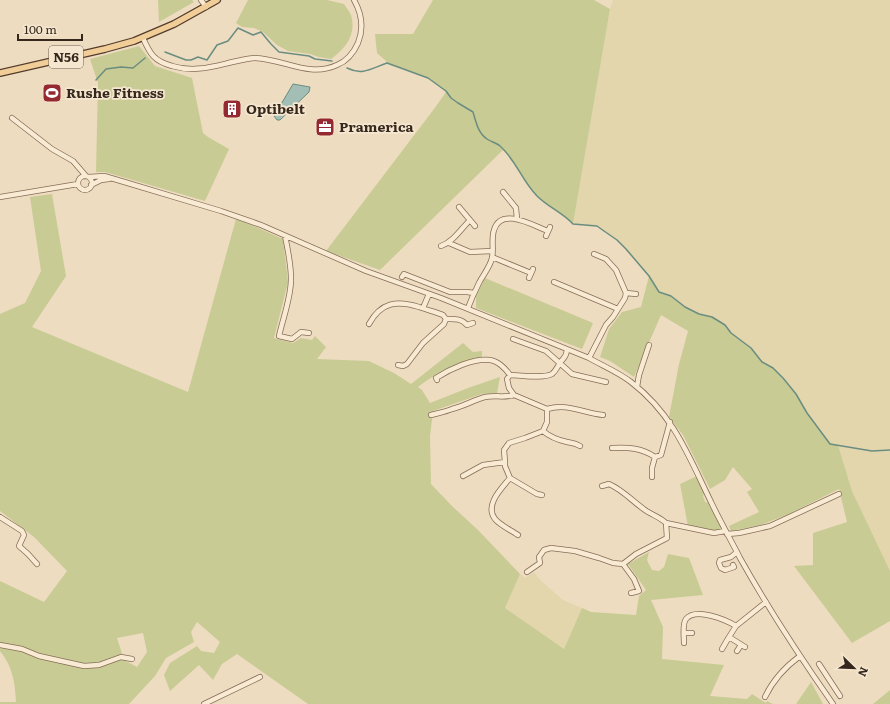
<svg xmlns="http://www.w3.org/2000/svg" width="890" height="704" font-family="Literata,serif">
<rect width="100%" height="100%" fill="#eddcc0"/>
<path fill="#e3d6ad" d="M613 0H890V571L852 491 838 445 830 444 807 413 796 394 773 368 762 362 751 348 731 333 725 325 712 317 699 314 685 307 671 296 659 292 649 276 617 240 597 226 573 224 610 9Z
M534 572 541 581 563 600 582 608 564 649 505 608 520 574 525 578Z"/>
<path fill="#c9cb94" fill-rule="evenodd" d="M158 0H192L194 2 159 22Z
M248 0H327L344 4C346 7 349 11 351 15 357 35 345 49 331 59L319 57 310 54 288 51 277 45 263 32 254 28 242 27 236 23Z
M433 0H594L610 9 573 224C562 213 548 207 536 195 523 182 517 163 503 150L380 270 326 251 434 109 446 92 428 78 387 63 386 61 377 53 375 34H413Z
M139 46 155 66 192 78 203 133 208 137 229 149 205 201 105 172H96L98 83 90 59Z
M52 194 66 276 32 327 188 392 236 219 254 226 283 239 288 282 274 338 293 343 301 338 312 340 315 336 326 347 317 359 369 361 394 373 411 384 463 343 473 352 482 351V357C455 363 440 371 418 387L422 390 430 403 468 388 500 377 497 393 482 394 433 411 430 436 431 484 452 506 478 530 520 574 505 608 564 649 582 608 591 612 636 615 639 596 646 590 628 564 649 552 647 560 652 570 659 571 664 567 668 554 689 558 703 595 651 600 663 627 662 659 724 665 710 696 747 699 752 694 766 703 767 701 773 704H308L237 654 222 664 213 680 199 665 170 691 164 675 170 663 197 646 201 651 214 653 220 642 197 622 191 632 194 642 166 658 155 676 129 704H0V702H16C15 683 13 667 0 651V581L44 602 67 571 34 537 0 511V314L25 303 41 271 30 197ZM143 633 147 652 137 667 124 660 117 638Z
M649 276 659 292 671 296 685 307 699 314 712 317 725 325 731 333 751 348 762 362 773 368 796 394 807 413 830 443 838 445 852 491 890 571V621L852 643 794 566 813 565V533L847 522 839 489 789 514 761 525 731 531 729 526 759 512 747 492 752 489 733 467 725 480 710 489 683 435 669 417 679 364 688 331 661 315 634 377 610 361 600 357 609 329 622 312 641 307Z
M485 278 593 323 582 349 476 308V296Z
M697 476 704 493 703 496 705 502 709 503 722 529C712 534 699 529 688 526L680 484Z
M811 682 823 704H796Z
M890 690V704H873Z"/>
<path fill="#a3bfb5" stroke="#6a8d81" d="M293 84 310 87 309 92 280 120H277L274 116Z"/>
<g fill="none" stroke-linecap="round" stroke-linejoin="round">
<path stroke="#6a8d81" stroke-width="1.5" d="M165 52 186 60H191L198 57 207 60 217 45 228 41 238 28 253 35 261 32 271 44 279 52 309 56 315 59 332 61
M347 68C363 76 372 68 387 63L428 78 446 91 451 98 458 103 473 112C476 122 478 133 487 139 491 142 497 143 500 146 516 160 522 181 537 196 548 207 563 213 573 224L597 226 604 231 617 240 626 249 649 276 659 292 671 296 685 307 699 314 712 317 725 325 731 333 751 348 762 362 773 368 783 378 796 394 807 413 830 444 872 451 890 450
M96 80 106 69 121 67 133 68 145 58"/>
<defs>
<path id="minor" d="M201 0 206 7
M143 38C150 54 154 61 172 66 195 73 214 66 237 61 243 60 249 58 255 58 284 59 309 78 337 65 347 61 354 52 358 43 364 28 362 14 354 0
M12 118 52 149 73 161 86 176
M78 183a7 7 0 1 1 14 0a7 7 0 1 1-14 0Z
M89 177 104 176 121 181 221 211 261 225 366 271 441 298 589 358C603 366 618 372 631 382 674 415 689 457 712 504 721 523 731 540 740 558 768 608 800 657 833 704
M91 185 101 180 109 179
M503 192 516 208 517 219
M0 197 78 184
M459 207 475 226
M285 236C288 250 291 264 291 279 291 298 283 318 279 336L292 339 301 332 309 333
M546 236 550 227
M449 243 470 252 492 251
M441 246C453 242 461 229 470 220
M492 257 531 273
M402 277 404 274 450 292H467L474 293
M529 278 533 269
M554 282 618 309
M626 293 636 294
M423 308 429 294
M468 308C471 300 475 291 479 283 483 275 490 267 492 258 494 249 491 239 494 230 501 206 534 226 548 231
M446 319C454 319 461 318 467 325L473 323
M369 324C381 302 397 300 419 307 427 310 436 312 443 315L446 319 444 324 423 343 407 364 403 366 398 365
M513 339 546 351 572 374 606 382
M589 358 606 325 613 317 625 298 626 293 616 270 606 259 594 254
M437 380 436 378C450 369 473 358 490 360 498 361 506 369 510 375
M637 387 639 375 649 345
M547 409 514 395 509 388 507 379 510 375C521 375 543 379 552 374 556 371 557 367 560 363 564 357 566 358 567 350
M431 415C438 413 445 412 452 409 464 406 474 400 485 397 495 395 504 398 514 395
M543 431 547 422V409C569 403 582 413 603 415
M612 448C628 447 642 448 655 457L661 455 670 422
M505 462 504 450 509 443 525 438 543 431C550 437 558 440 567 442 572 443 575 443 580 446
M463 476 483 465 505 462V466L510 478
M652 477V468L655 457
M602 486 609 484C623 490 632 501 645 510 652 515 660 517 666 523
M0 517 22 531 24 535 19 546 28 554 37 564
M727 534 739 533 770 526 839 494
M518 535C511 530 501 526 495 519 484 505 502 488 510 478L537 494 542 495
M623 564 634 579 639 591 631 593
M733 565 734 567 725 570 721 568 719 563 720 560 731 557 737 552
M527 572 540 563 539 557 544 550 551 548 575 551 599 558 613 563 623 564 636 554 667 538 666 523 714 533 725 531
M684 633H692
M729 637 736 626 766 602
M684 643C684 637 682 624 686 619 696 607 726 620 736 626
M0 645 22 649 39 656 84 666 99 665 121 657 132 659
M722 649 729 637 745 647
M737 651 741 645
M819 664 840 696
M765 697C773 680 785 667 800 656
M204 704 260 677"/>
<path id="major" d="M0 73 105 49 134 41 174 24 217 0"/>
</defs>
<use href="#minor" stroke="#866d58" stroke-width="6"/>
<use href="#major" stroke="#533c2d" stroke-width="8"/>
<use href="#minor" stroke="#f8ead3" stroke-width="4.5"/>
<use href="#major" stroke="#f1ce97" stroke-width="5.5"/>
</g>
<defs>
<symbol id="stadium-square" viewBox="-11 -11 22 22"><rect x="-9" y="-9" width="18" height="18" rx="4" fill="#942932" stroke="#f5e7cf"/><path d="M0-5a6.5 5 0 1 0 0 10a6.5 5 0 1 0 0-10ZM-3.5-1.8h7v3.6h-7Z" fill="#fff"/></symbol>
<symbol id="building-square" viewBox="-11 -11 22 22"><rect x="-9" y="-9" width="18" height="18" rx="4" fill="#942932" stroke="#f5e7cf"/><path d="M-4-6H4V6H1V3H-1V6H-4ZM-2.5-4.3h1.7v1.8h-1.7ZM.8-4.3h1.7v1.8H.8ZM-2.5-1h1.7V.8h-1.7ZM.8-1h1.7V.8H.8Z" fill="#fff"/></symbol>
<symbol id="office-square" viewBox="-11 -11 22 22"><rect x="-9" y="-9" width="18" height="18" rx="4" fill="#942932" stroke="#f5e7cf"/><path d="M-6-3h4V-5.5h4V-3h4V5H-6ZM-1-4.5V-3h2v-1.5ZM-6 0V1H6V0Z" fill="#fff"/></symbol>
</defs>
<g fill-rule="evenodd">
<use href="#stadium-square" x="41" y="82" width="22" height="22"/>
<use href="#building-square" x="221" y="98" width="22" height="22"/>
<use href="#office-square" x="314" y="116" width="22" height="22"/>
</g>
<g text-anchor="middle" stroke-width="3.5" stroke-linejoin="round" paint-order="stroke">
<rect fill="#f5e7cf" stroke="#6f6152" stroke-width="1" x="49" y="46" width="34" height="22" rx="3"/>
<g font-size="13" font-weight="bold" fill="#35271c">
<text x="66" y="62">N56</text>
</g>
<g font-size="14" font-weight="bold" fill="#35271c" stroke="#f5e7cf" text-anchor="start">
<text x="66" y="98">Rushe Fitness</text>
<text x="246" y="114">Optibelt</text>
<text x="339" y="132">Pramerica</text>
</g>
</g>
<g transform="translate(854 668) rotate(113)" stroke="#f5e7cf" stroke-width="3" paint-order="stroke">
<path d="M0-3L7 15L0 10L-7 15Z" fill="#35271c"/>
<text y="-6" font-size="11" font-weight="bold" text-anchor="middle" fill="#35271c">N</text>
</g>
<path d="M18 34v6h64v-6" fill="none" stroke="#35271c" stroke-width="2"/>
<text x="24" y="34" font-size="12" fill="#35271c" stroke="#f5e7cf" stroke-width="3" paint-order="stroke">100 m</text>
</svg>
